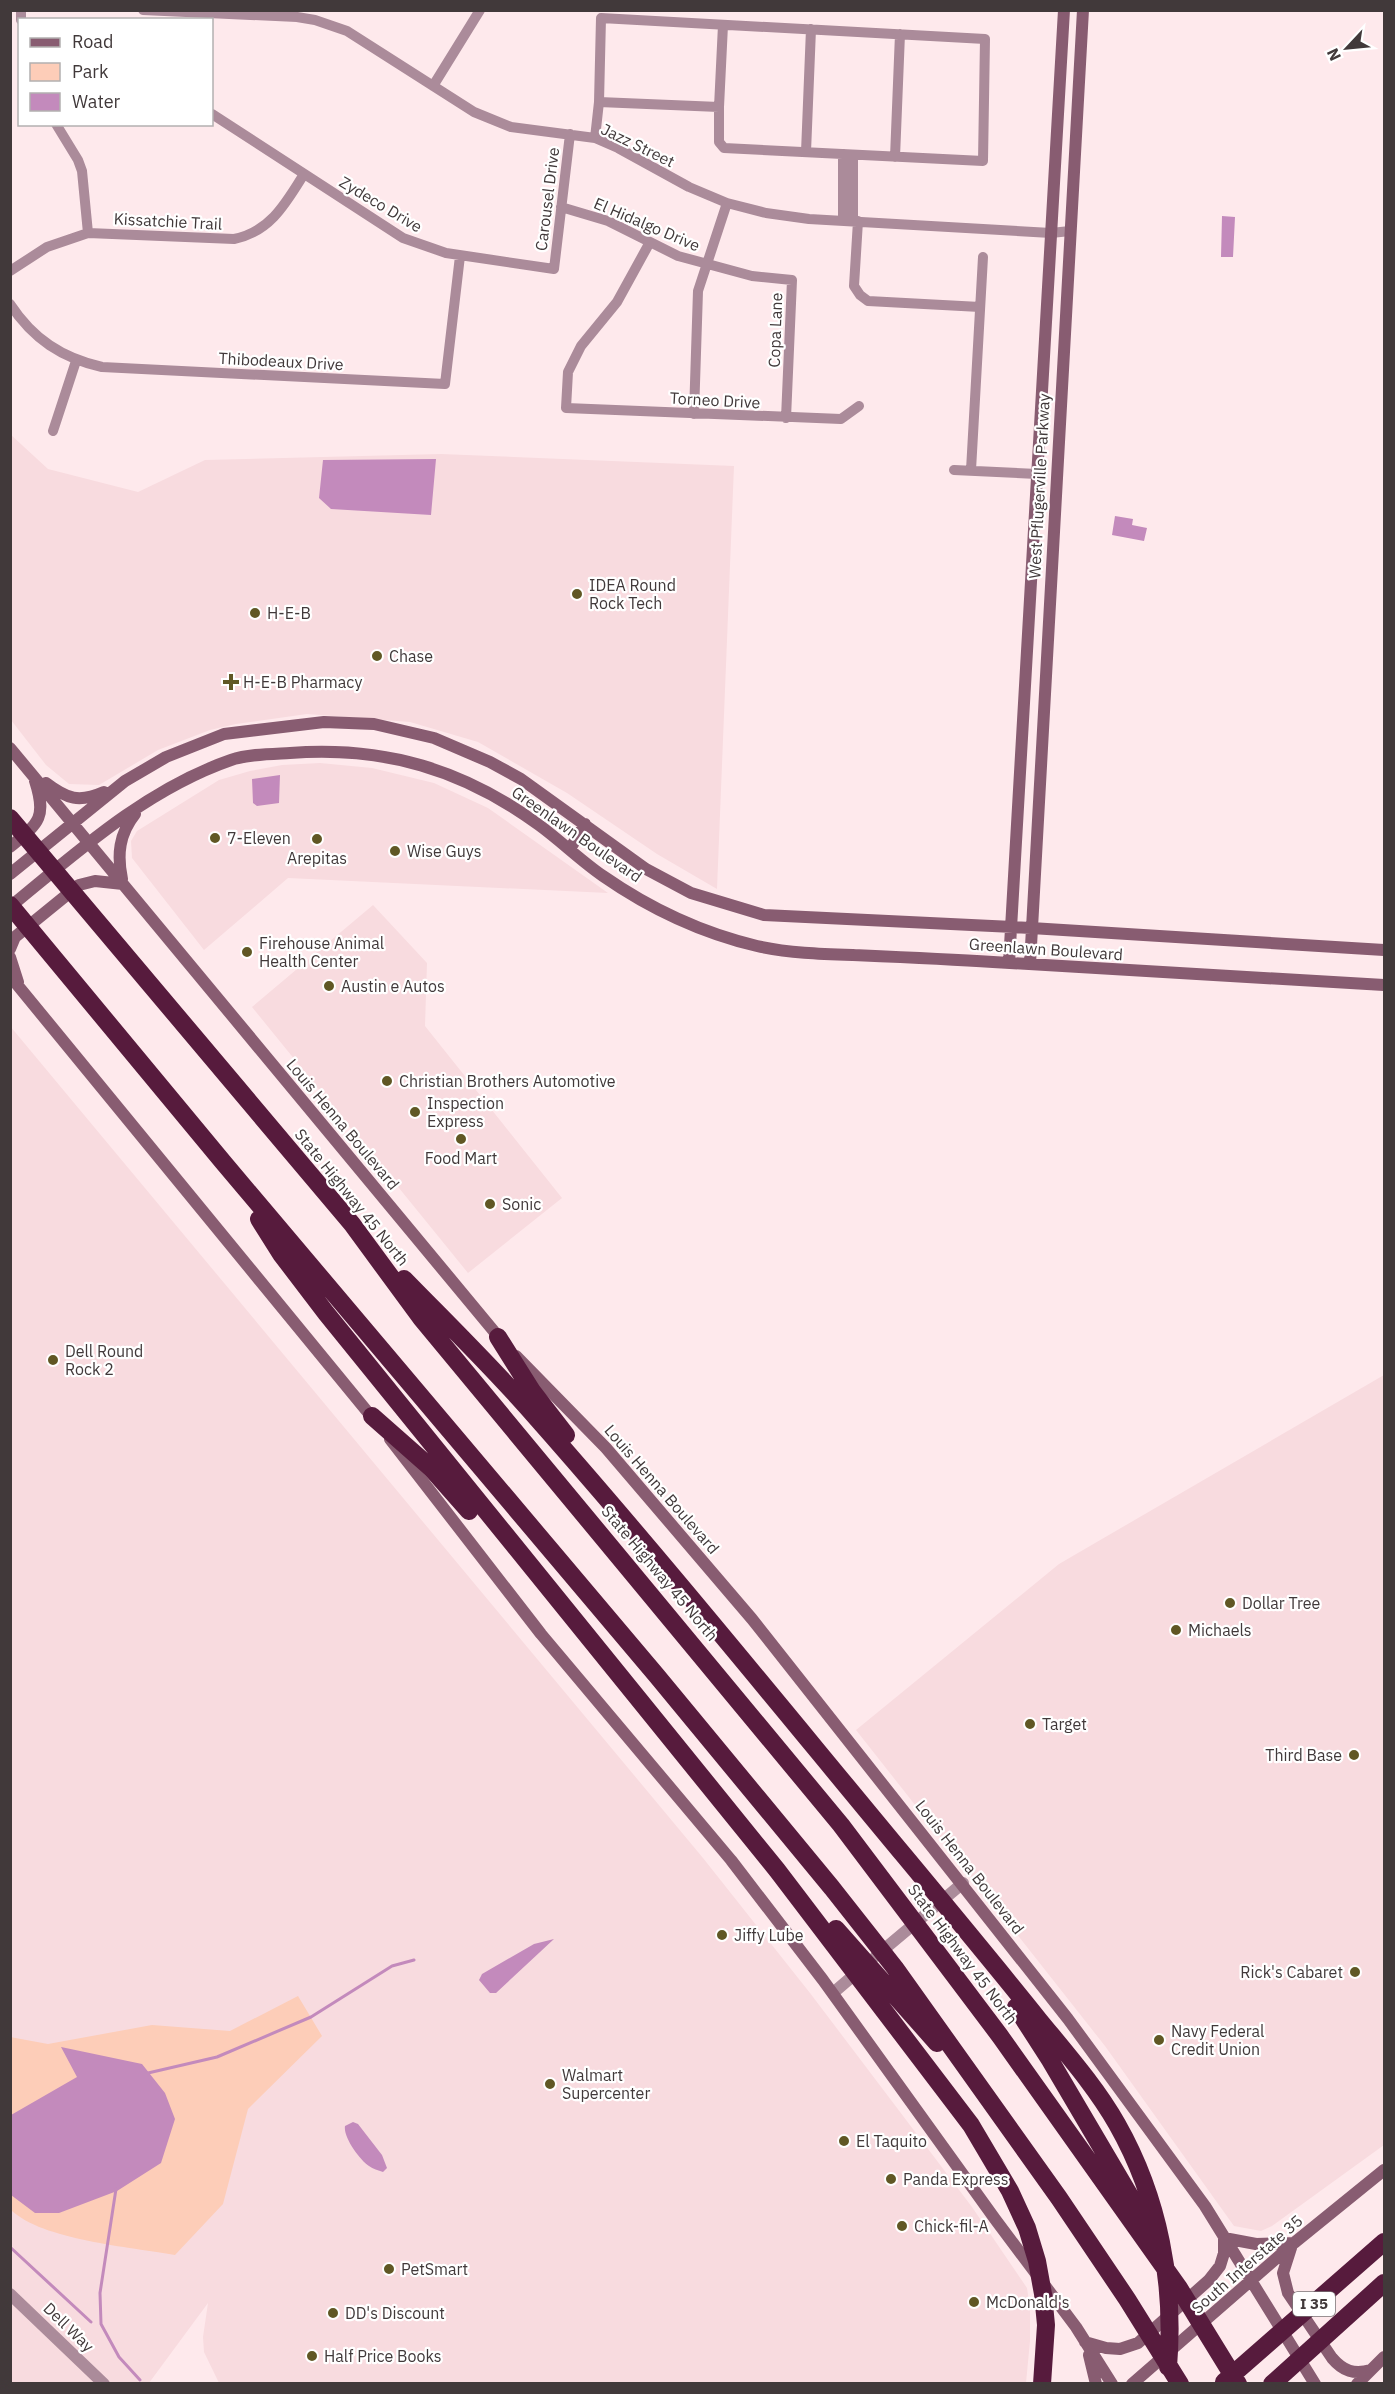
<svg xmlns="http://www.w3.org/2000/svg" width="1395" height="2394" font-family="'IBM Plex Sans',sans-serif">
<rect width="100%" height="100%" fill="#fee9ec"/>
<path fill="#f8dbdf" d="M10 434 48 469 138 492 205 460 441 454 734 466 717 889 657 854 567 793 478 742 410 722 307 714 236 724 210 730 158 750 99 785 69 784 46 765 11 720Z
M320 763 372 768 434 783 488 808 608 893 288 878 204 950 132 858 131 841 137 831 219 780 250 771 282 765Z
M373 905 427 963 425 1026 562 1198 468 1273 252 1007Z
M10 1026 703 1858 810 1993 972 2207 1027 2288 1030 2308V2341L1026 2383H219L204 2352 203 2337 208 2303 149 2383H11Z
M1384 1375V2145L1272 2226 1261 2231 1234 2226 1105 2046 856 1730 1059 1564Z"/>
<path fill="#fdcdb8" d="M298 1996 322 2036 248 2109 223 2204 175 2255C131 2247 42 2240 11 2210L10 2037 48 2044 152 2025 230 2031Z"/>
<path fill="#c38abc" d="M1222 216 1235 217 1233 257H1221Z
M436 459 431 515 331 509 319 498 323 460Z
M1115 516 1133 519 1132 525 1147 528 1144 541 1112 535Z
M280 775 279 803 257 806 253 803 252 779Z
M554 1939 496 1993H490L479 1980 482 1974 534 1944Z
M61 2047 142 2064 165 2093 175 2119 161 2163 117 2191 59 2213H35L11 2195V2115L77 2077Z
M353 2122 358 2124 382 2155 387 2168 383 2172C378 2170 373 2169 369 2166 360 2160 343 2137 345 2126Z"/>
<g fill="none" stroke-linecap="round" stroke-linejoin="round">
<path stroke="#c38abc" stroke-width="3" d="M148 2073 217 2057 311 2017 392 1966 414 1960
M116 2189 100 2293 101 2324 119 2357 140 2380
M10 2247 91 2322"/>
<path stroke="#ab8b9a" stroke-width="10" d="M143 10 297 17 315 20 347 31 474 112 511 127 595 138 618 148 689 187 727 203 766 213 809 219 1051 233 1070 231
M601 18 985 39 983 161 724 148 719 142V107L599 102Z
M21 20V10
M433 86 480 10
M719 107 723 25
M212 114 403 238 446 253 554 269 570 134
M56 124 78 160 82 171 88 233
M595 138 599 102
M806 152 811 29
M853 155V220
M895 157 900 34
M561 207 608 221 678 256 752 276 792 280 786 418
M843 220V154
M858 221 854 286 860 295 868 301 980 307
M650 242 617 302 581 346 568 372 566 408 841 419 859 406
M10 271 47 247 88 233 234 239C270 232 286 203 304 174
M10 304C33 339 62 358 102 367L445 384 460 256
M694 414 698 291 727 203
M53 431 76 361
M954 470 1037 474
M971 470 983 257"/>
<path stroke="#ab8b9a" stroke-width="12" d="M876 1956 963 1883
M833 1993 861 1969
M10 2294 104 2384"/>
<path stroke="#885c71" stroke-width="12" d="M10 748 502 1341
M46 783C67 799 79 803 104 792
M10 847C39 823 47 818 35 781
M570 849 585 824
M10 874 125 781 166 757 224 734 324 722 374 724 434 738 490 762 521 779 646 869 691 893 764 915 1031 928 1384 950
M122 879C117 855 119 834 135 814
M10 907C78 851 147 789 231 760 249 754 271 754 290 753 384 746 463 769 539 825 561 841 581 861 603 876 649 908 702 933 757 946 788 953 821 954 853 955 899 957 946 959 993 962 1124 969 1254 978 1384 985
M10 949 15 937 79 885 95 881 123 884
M10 957 18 982
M1009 963 1064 10
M1030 964 1083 10
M10 976 375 1421
M516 1356 606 1448 752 1619 1068 2019 1205 2206 1315 2384
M390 1439 541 1634 731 1860 823 1980 995 2219 1076 2327 1112 2384
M1224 2238 1256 2244 1294 2243
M1291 2248 1283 2273 1288 2293 1332 2358C1343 2371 1354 2375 1371 2370
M1085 2342 1106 2348 1120 2349 1138 2343 1209 2280 1220 2266 1224 2253V2238
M1089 2355 1096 2384
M1132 2384 1294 2243 1384 2170
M1357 2384 1384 2357"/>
<path stroke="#571b3d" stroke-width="18" d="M10 818 352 1224 421 1318 841 1825 1000 2036 1179 2288 1238 2384
M10 905 223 1162 657 1676 832 1888 895 1968 1059 2198 1127 2299 1180 2384
M259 1219 281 1254 326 1313 777 1870 971 2125 1010 2191 1027 2228 1037 2261 1043 2294 1046 2325 1042 2384
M404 1279C445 1321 488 1363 527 1407 652 1548 771 1695 892 1841 941 1900 991 1960 1039 2020 1066 2053 1096 2087 1117 2124 1159 2198 1175 2283 1168 2367
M498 1337 532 1391 566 1435
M372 1416 431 1468 469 1511
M836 1929 937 2043
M1016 2007 1050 2060 1153 2235
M1224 2382 1384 2242
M1272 2384 1384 2283"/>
</g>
<g fill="#605724" stroke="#fff" stroke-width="2">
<circle cx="577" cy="594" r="6"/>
<circle cx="255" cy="613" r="6"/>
<circle cx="377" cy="656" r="6"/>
<path d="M228 673h6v6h6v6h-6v6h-6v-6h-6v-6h6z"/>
<circle cx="215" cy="838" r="6"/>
<circle cx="317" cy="839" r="6"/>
<circle cx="395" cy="851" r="6"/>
<circle cx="247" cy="952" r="6"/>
<circle cx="329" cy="986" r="6"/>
<circle cx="387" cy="1081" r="6"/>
<circle cx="415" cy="1112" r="6"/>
<circle cx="461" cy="1139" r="6"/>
<circle cx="490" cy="1204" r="6"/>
<circle cx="53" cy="1360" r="6"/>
<circle cx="1230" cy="1603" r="6"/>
<circle cx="1176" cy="1630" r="6"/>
<circle cx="1030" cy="1724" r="6"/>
<circle cx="1354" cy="1755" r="6"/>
<circle cx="722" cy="1935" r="6"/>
<circle cx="1355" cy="1972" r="6"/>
<circle cx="1159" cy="2040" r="6"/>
<circle cx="550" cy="2084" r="6"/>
<circle cx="844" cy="2141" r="6"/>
<circle cx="891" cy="2179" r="6"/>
<circle cx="902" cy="2226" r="6"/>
<circle cx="389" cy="2269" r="6"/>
<circle cx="974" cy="2302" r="6"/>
<circle cx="333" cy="2313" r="6"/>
<circle cx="312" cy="2356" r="6"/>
</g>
<g text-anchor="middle" stroke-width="4.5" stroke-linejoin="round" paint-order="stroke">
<rect fill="#fff" stroke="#7a7475" stroke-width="1.5" x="1293" y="2292" width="42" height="24" rx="4.5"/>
<g font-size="15" font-weight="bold" fill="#41393a">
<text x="1314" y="2309">I 35</text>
</g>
<g font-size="16" fill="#41393a" stroke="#fff">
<text transform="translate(638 145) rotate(26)" y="6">Jazz Street</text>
<text transform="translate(547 199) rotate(-83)" y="6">Carousel Drive</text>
<text transform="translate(381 204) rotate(31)" y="6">Zydeco Drive</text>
<text transform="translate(168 221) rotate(3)" y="6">Kissatchie Trail</text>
<text transform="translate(647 224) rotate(23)" y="6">El Hidalgo Drive</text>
<text transform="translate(775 330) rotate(-88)" y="6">Copa Lane</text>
<text transform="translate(281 361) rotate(3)" y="6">Thibodeaux Drive</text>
<text transform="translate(715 400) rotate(3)" y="6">Torneo Drive</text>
<text transform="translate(1039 486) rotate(-87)" y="6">West Pflugerville Parkway</text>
<text transform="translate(577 834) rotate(35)" y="6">Greenlawn Boulevard</text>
<text transform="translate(1046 949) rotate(4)" y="6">Greenlawn Boulevard</text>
<text transform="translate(343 1124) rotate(50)" y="6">Louis Henna Boulevard</text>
<text transform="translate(352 1197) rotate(51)" y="6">State Highway 45 North</text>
<text transform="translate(662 1489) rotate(49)" y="6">Louis Henna Boulevard</text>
<text transform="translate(660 1573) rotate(50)" y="6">State Highway 45 North</text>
<text transform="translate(970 1867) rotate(52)" y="6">Louis Henna Boulevard</text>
<text transform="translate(963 1954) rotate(53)" y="6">State Highway 45 North</text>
<text transform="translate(1247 2264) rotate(-41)" y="6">South Interstate 35</text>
<text transform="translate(69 2327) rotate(44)" y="6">Dell Way</text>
</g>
<g font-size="16" fill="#41393a" stroke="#fff" text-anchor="start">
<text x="589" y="591">IDEA Round<tspan x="589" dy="18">Rock Tech</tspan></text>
<text x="267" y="619">H-E-B</text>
<text x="389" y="662">Chase</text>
<text x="243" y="688">H-E-B Pharmacy</text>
<text x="227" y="844">7-Eleven</text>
<text x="407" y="857">Wise Guys</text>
<text x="317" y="864" text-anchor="middle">Arepitas</text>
<text x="259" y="949">Firehouse Animal<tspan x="259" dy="18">Health Center</tspan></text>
<text x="341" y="992">Austin e Autos</text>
<text x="399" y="1087">Christian Brothers Automotive</text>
<text x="427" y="1109">Inspection<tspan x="427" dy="18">Express</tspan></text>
<text x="461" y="1164" text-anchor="middle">Food Mart</text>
<text x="502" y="1210">Sonic</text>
<text x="65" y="1357">Dell Round<tspan x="65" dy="18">Rock 2</tspan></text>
<text x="1242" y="1609">Dollar Tree</text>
<text x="1188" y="1636">Michaels</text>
<text x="1042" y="1730">Target</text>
<text x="1342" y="1761" text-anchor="end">Third Base</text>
<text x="734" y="1941">Jiffy Lube</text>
<text x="1343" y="1978" text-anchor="end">Rick's Cabaret</text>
<text x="1171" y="2037">Navy Federal<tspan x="1171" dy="18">Credit Union</tspan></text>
<text x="562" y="2081">Walmart<tspan x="562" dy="18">Supercenter</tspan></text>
<text x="856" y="2147">El Taquito</text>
<text x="903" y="2185">Panda Express</text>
<text x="914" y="2232">Chick-fil-A</text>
<text x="401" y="2275">PetSmart</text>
<text x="986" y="2308">McDonald's</text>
<text x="345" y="2319">DD's Discount</text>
<text x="324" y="2362">Half Price Books</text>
</g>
</g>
<rect width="1395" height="2394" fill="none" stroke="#41393a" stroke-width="24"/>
<rect x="18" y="18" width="195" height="108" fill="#ffffff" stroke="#b3b0b0" stroke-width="1.5"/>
<rect x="30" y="38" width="30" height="9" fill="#885c71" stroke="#b3b0b0" stroke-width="1.5"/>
<text x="72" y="48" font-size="18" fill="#41393a">Road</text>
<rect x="30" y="63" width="30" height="18" fill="#fdcdb8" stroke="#b3b0b0" stroke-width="1.5"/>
<text x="72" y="78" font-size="18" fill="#41393a">Park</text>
<rect x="30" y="93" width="30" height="18" fill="#c38abc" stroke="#b3b0b0" stroke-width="1.5"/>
<text x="72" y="108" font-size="18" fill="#41393a">Water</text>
<g transform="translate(1347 48) rotate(244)" stroke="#ffffff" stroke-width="4.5" paint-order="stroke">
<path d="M0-4.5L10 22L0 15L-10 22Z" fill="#41393a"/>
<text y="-9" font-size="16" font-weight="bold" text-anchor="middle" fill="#41393a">N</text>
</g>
</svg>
